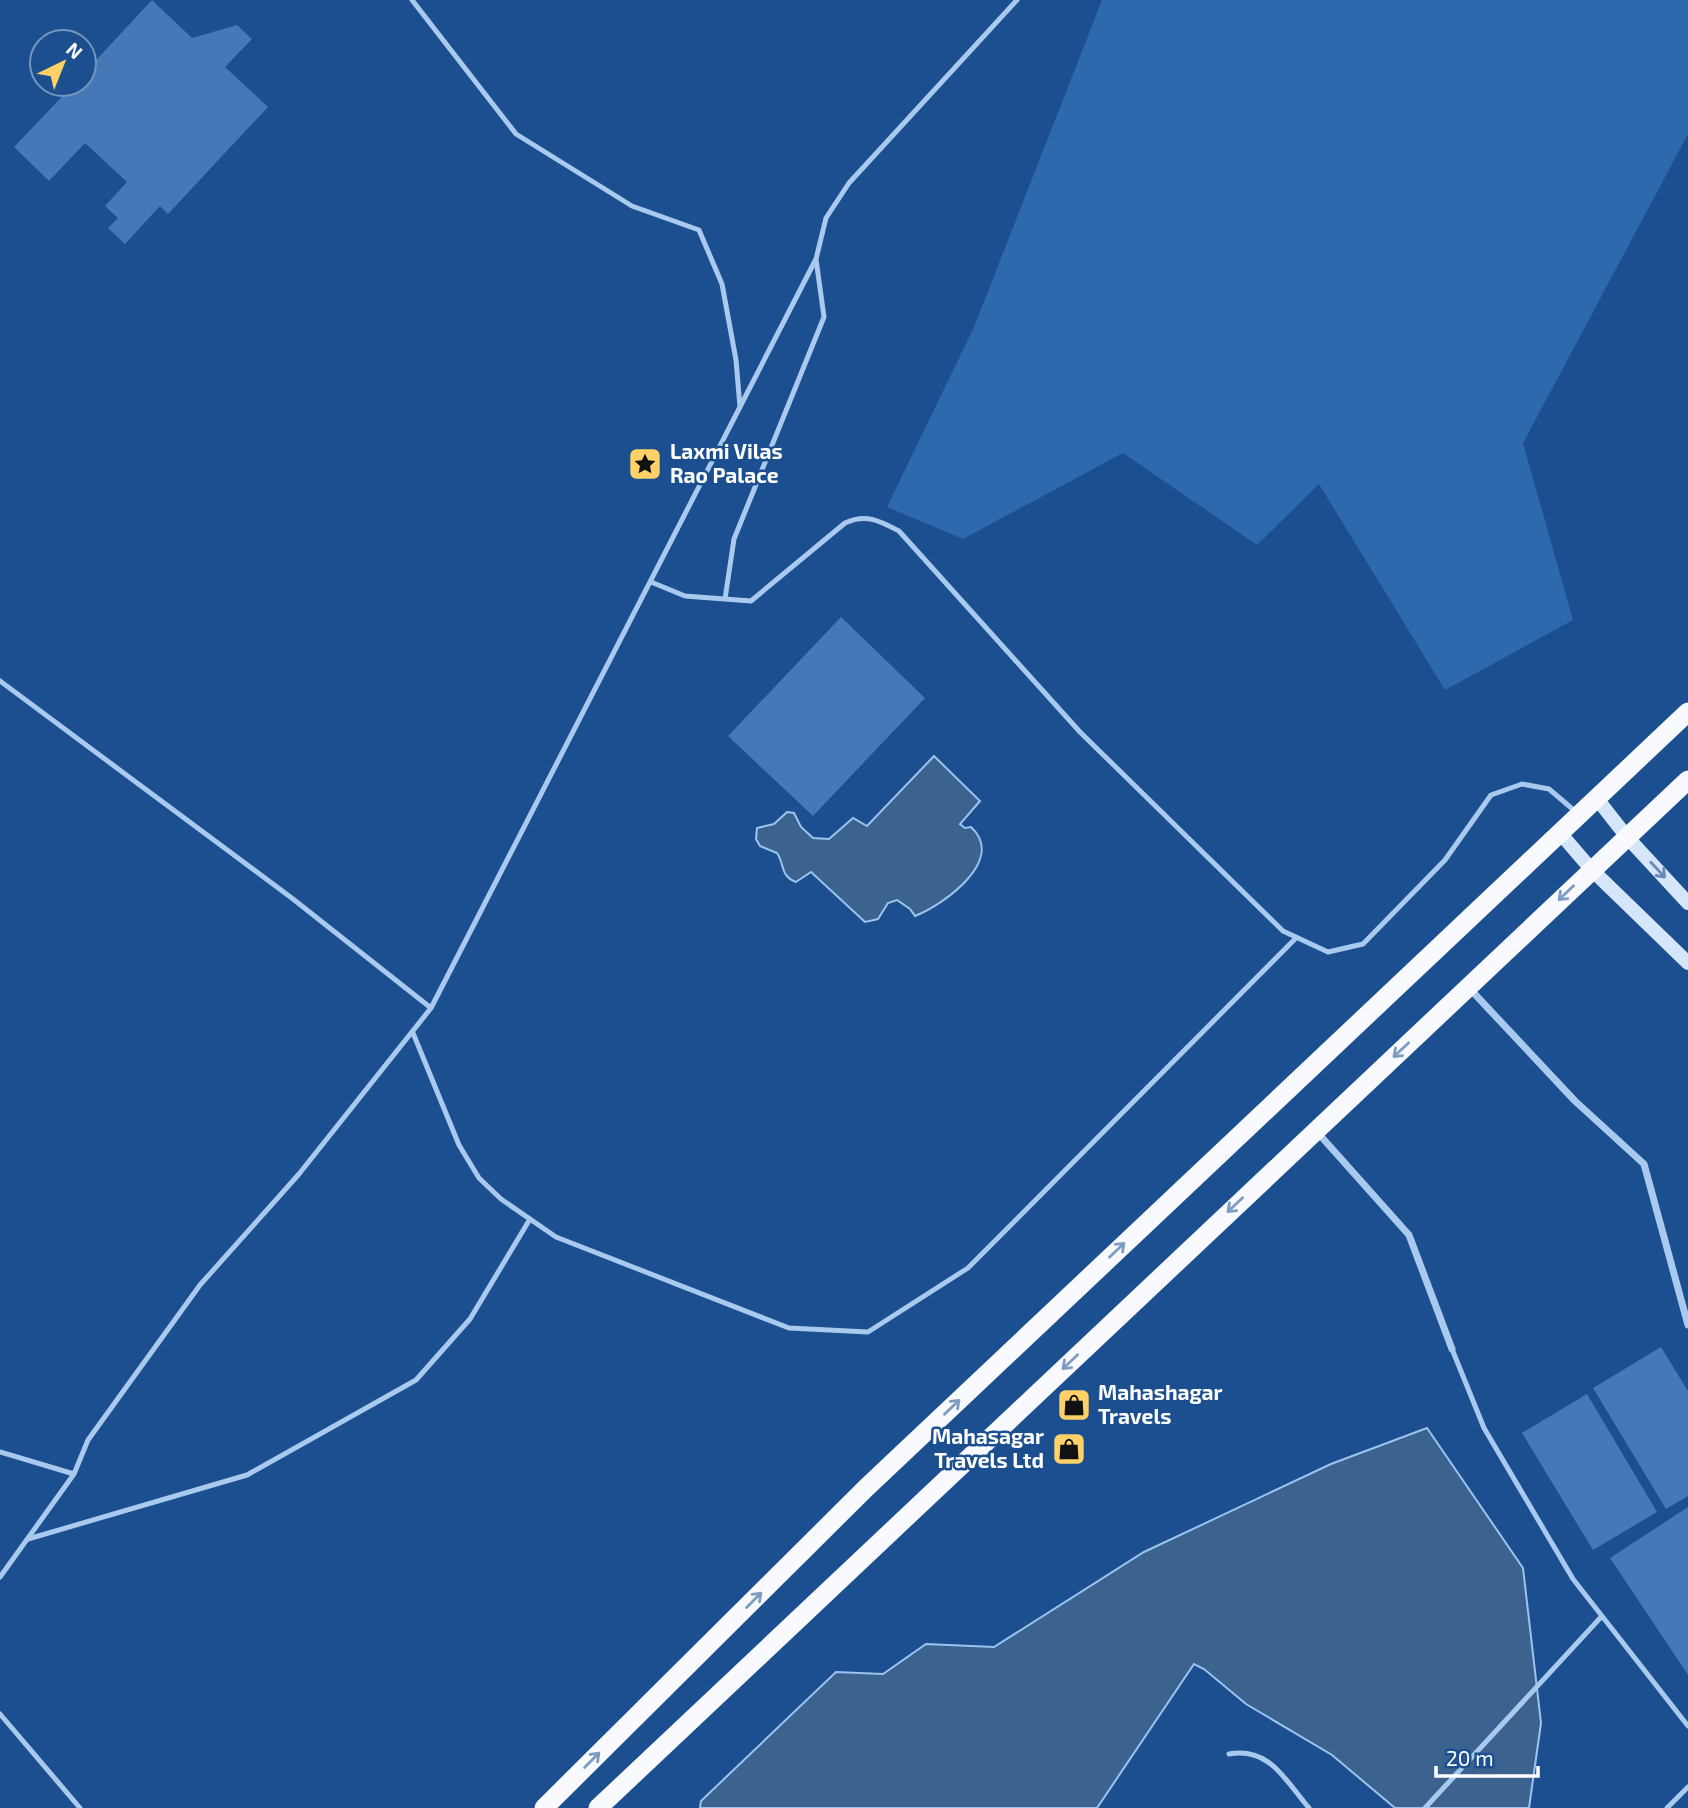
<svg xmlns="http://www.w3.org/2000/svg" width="1688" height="1808" font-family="'Exo 2',sans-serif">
<rect width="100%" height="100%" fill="#1b4f8f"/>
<path fill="#2e69ad" d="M1102 0H1688V134L1523 443 1573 620 1445 690 1319 484 1257 545 1123 453 963 539 887 507 974 327Z"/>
<path fill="#3c6290" stroke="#9cc4f0" stroke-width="2" d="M934 756 980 801 960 824 965 828 971 827C1007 860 943 905 915 916L910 909 897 900 888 903 878 919 865 922 811 872 796 882C780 876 785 865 777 853L760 846 756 839 757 828 774 824 787 812 794 813 801 827 813 838 829 839 853 818 867 826Z
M1427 1428 1523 1568 1541 1723 1529 1808H1395L1332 1755 1246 1704 1204 1669 1194 1664 1097 1808H700L701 1801 836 1672 883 1674 926 1644 994 1647 1144 1552 1331 1464Z"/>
<path fill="#4478b7" d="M152 0 192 38 237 25 252 39 225 67 268 107 168 214 160 206 125 244 108 228 118 218 105 206 127 182 85 143 49 181 14 147 74 84H84V73Z
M841 617 925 698 813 816 728 736Z
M1661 1347 1688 1391V1496L1666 1509 1593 1388Z
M1587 1394 1657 1512 1593 1550 1522 1433Z
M1688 1507V1675L1610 1558Z"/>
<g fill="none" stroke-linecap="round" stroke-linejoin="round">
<path stroke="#a9c9ee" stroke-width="5" d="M412 0 516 134 632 206 699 230 722 284 736 360 740 407
M651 582 685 596 751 601 845 523C866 513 880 521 899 531L1080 732 1283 931 1328 952 1363 944 1445 860 1491 795 1522 784 1549 789 1576 812
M725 599 734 539 824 317 816 259
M0 681 293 899 431 1008
M413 1033 459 1145 479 1178 501 1199 556 1237 789 1328 868 1332 968 1268 1296 938
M1452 1349 1484 1428 1573 1579 1688 1726
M0 1452 74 1474
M28 1539 247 1475 416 1380 470 1319 530 1219
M0 1577 74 1474 88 1440 200 1285 299 1174 431 1008 816 259 826 218 849 183 1017 0
M0 1714 80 1808
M1229 1754C1270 1747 1285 1780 1309 1808
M1425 1808 1602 1616
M1667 1808 1688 1787"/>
<path stroke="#a9c9ee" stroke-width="7" d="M1470 989 1575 1101 1644 1164 1688 1325
M1318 1133 1409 1235 1452 1349"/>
<path stroke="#d6e6fa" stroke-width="14" d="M1598 800 1627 837 1688 903
M1561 834 1591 869 1688 963"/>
<path stroke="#f8faff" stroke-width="19" d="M544 1808 866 1488 1688 712
M598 1808 1688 780"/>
</g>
<defs><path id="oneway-shaft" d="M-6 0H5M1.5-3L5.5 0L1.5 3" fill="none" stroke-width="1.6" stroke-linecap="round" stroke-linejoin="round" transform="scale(1.75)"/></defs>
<use stroke="#668bba" href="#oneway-shaft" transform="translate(1658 870) rotate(47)"/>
<g stroke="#7e9cc1">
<use href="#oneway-shaft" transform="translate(1566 893) rotate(136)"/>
<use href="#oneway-shaft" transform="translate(1401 1050) rotate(137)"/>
<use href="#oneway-shaft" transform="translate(1235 1205) rotate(137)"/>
<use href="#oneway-shaft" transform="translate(1117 1250) rotate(-44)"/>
<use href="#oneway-shaft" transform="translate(1070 1362) rotate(137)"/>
<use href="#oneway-shaft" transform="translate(952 1407) rotate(-44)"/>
<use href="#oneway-shaft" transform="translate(754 1600) rotate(-45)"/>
<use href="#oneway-shaft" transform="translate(592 1760) rotate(-45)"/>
</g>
<defs>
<symbol id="sight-square" viewBox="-11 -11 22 22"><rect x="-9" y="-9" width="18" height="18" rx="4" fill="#ffd166" stroke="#1b4f8f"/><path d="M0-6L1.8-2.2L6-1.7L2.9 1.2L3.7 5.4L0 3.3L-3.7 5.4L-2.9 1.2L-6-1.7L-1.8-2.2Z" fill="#111"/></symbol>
<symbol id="shop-square" viewBox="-11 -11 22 22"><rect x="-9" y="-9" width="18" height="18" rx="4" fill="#ffd166" stroke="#1b4f8f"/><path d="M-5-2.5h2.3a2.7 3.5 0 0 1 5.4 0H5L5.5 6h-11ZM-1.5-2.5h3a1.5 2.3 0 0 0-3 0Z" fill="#111"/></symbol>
</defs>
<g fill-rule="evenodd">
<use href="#sight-square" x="626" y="445" width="38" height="38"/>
<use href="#shop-square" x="1055" y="1386" width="38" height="38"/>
<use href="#shop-square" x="1050" y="1430" width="38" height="38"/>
</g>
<g text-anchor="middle" stroke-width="5" stroke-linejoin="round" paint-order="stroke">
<g font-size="21" font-weight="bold" fill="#fff" stroke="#1b4f8f" text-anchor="start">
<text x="670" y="459">Laxmi Vilas<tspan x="670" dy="24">Rao Palace</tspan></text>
<text x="1098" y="1400">Mahashagar<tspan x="1098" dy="24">Travels</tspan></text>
<text x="1044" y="1444" text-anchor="end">Mahasagar<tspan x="1044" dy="24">Travels Ltd</tspan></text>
</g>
</g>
<g transform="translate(63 63) rotate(43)"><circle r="33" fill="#1b4f8f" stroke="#7695bc" stroke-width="2"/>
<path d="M0-5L12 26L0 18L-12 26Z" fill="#ffd166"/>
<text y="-10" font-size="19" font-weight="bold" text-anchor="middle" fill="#ffffff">N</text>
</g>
<path d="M1436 1766v10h102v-10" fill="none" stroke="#ffffff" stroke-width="3.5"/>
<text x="1446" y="1766" font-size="21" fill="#ffffff" stroke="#1b4f8f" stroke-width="5" paint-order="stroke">20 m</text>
</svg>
